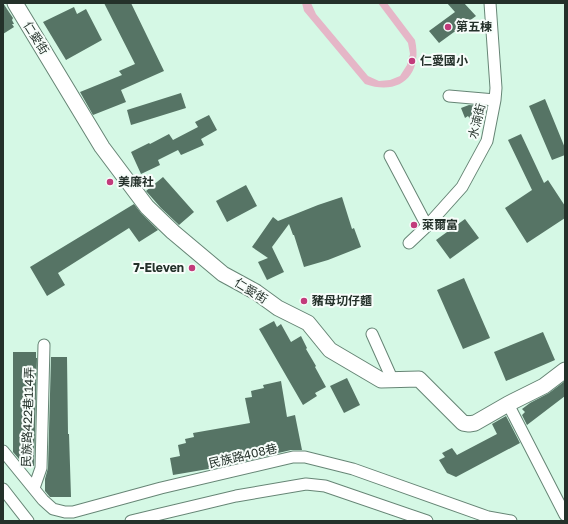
<svg xmlns="http://www.w3.org/2000/svg" width="568" height="524" font-family="'Golos Text','Noto Sans TC',sans-serif">
<rect width="100%" height="100%" fill="#d5f8e5"/>
<path fill="#e5b6c7" d="M302 3H311L316 14 368 76 379 81 390 80 400 76 407 65 410 54 408 43 378 3H387L415 40C423 76 399 96 365 84L304 11Z"/>
<path fill="#567465" d="M3 3 13 18 12 20 14 24H12L14 27 3 34Z
M104 3H131L164 71 121 90 126 102 93 115 80 92 122 75 119 71 135 64Z
M447 3H464L476 16 439 43 429 31 455 12Z
M74 7 77 14 86 9 102 40 66 60 43 22Z
M181 93 186 108 131 125 127 110Z
M545 99 565 148V155L552 160 529 106Z
M469 105 480 106 483 113 470 119 468 116 465 118 461 108Z
M209 115 217 130 201 139 204 145 181 155 178 150 158 160 160 165 141 174 131 152 149 143 150 144 169 134 173 140 198 127 195 122Z
M521 134 544 183 548 180 565 206V218L527 243 505 208 532 190 508 140Z
M163 177 194 212 179 225 161 208 146 191Z
M246 185 257 206 227 222 216 201Z
M342 197 352 229 354 228 361 247 328 260 304 267 294 235H293L289 224 272 247 284 272 267 280 258 262 268 258 252 247 273 217 278 221 318 205Z
M134 204 141 213 158 230 139 242 129 228 58 273 65 285 47 296 30 267Z
M465 219 479 238 450 259 436 240Z
M464 278 490 338 463 349 437 290Z
M274 321 277 327 281 324 291 342 301 336 307 348 306 349 316 366 315 367 326 387 315 393 317 396 303 405 259 329Z
M543 332 555 360 506 381 494 352Z
M13 352H36V358H37L34 466H25L13 452Z
M51 357H67L68 434H69L71 497H50L45 491V479L48 468Z
M347 378 360 405 344 413 330 386Z
M281 381 287 417 295 415 302 450H291L220 467 173 475 170 458 180 456 178 445 186 443 185 439 194 437 193 433 250 423 245 398 252 397 251 391 264 388 263 385Z
M565 381V396L527 425 522 415 525 412 522 409 530 403 549 393Z
M506 416 520 443 456 477 447 473 439 460 445 457 442 453 452 448 457 455 497 434 492 424Z"/>
<g fill="none" stroke-linecap="round" stroke-linejoin="round">
<defs>
<path id="street" d="M449 96 495 100
M390 156 427 226
M409 243 427 226 462 187 487 141 495 100 496 88 490 3
M372 334 393 381
M508 404 565 515
M3 451 43 500 53 509 65 512H73L161 488 293 457H305L353 469 488 517 511 521
M34 488 41 468 44 345
M3 489 28 521
M131 521 236 496 306 484 325 486 427 521"/>
<path id="secondary" d="M15 3 102 147 147 207 173 232 223 274 256 292 278 308 308 323 330 350 381 380 419 379 463 423 469 424 475 423 508 404 544 386 565 370"/>
</defs>
<use href="#street" stroke="#668575" stroke-width="13"/>
<use href="#secondary" stroke="#668575" stroke-width="17"/>
<use href="#street" stroke="#fff" stroke-width="11"/>
<use href="#secondary" stroke="#fff" stroke-width="15"/>
</g>
<g fill="#c23b7b" stroke="#f7fdfa" stroke-width="1.5">
<circle cx="448" cy="27" r="4"/>
<circle cx="412" cy="61" r="4"/>
<circle cx="110" cy="182" r="4"/>
<circle cx="414" cy="225" r="4"/>
<circle cx="192" cy="268" r="4"/>
<circle cx="304" cy="301" r="4"/>
</g>
<g text-anchor="middle" stroke-width="4" stroke-linejoin="round" paint-order="stroke">
<g font-size="12" font-weight="bold" fill="#24312a" stroke="#f7fdfa" text-anchor="start">
<text x="456" y="31">第五棟</text>
<text x="420" y="65">仁愛國小</text>
<text x="118" y="186">美廉社</text>
<text x="422" y="229">萊爾富</text>
<text x="184" y="272" text-anchor="end">7-Eleven</text>
<text x="312" y="305">豬母切仔麵</text>
</g>
<g font-size="12" fill="#24312a" stroke="#f7fdfa">
<text transform="translate(36 38) rotate(58)" y="4">仁愛街</text>
<text transform="translate(477 121) rotate(-76)" y="4">水湳街</text>
<text transform="translate(251 291) rotate(32)" y="4">仁愛街</text>
<text transform="translate(28 417) rotate(-88)" y="4">民族路422巷114弄</text>
<text transform="translate(243 456) rotate(-13)" y="4">民族路408巷</text>
</g>
</g>
<rect width="568" height="524" fill="none" stroke="#24312a" stroke-width="8"/>
</svg>
